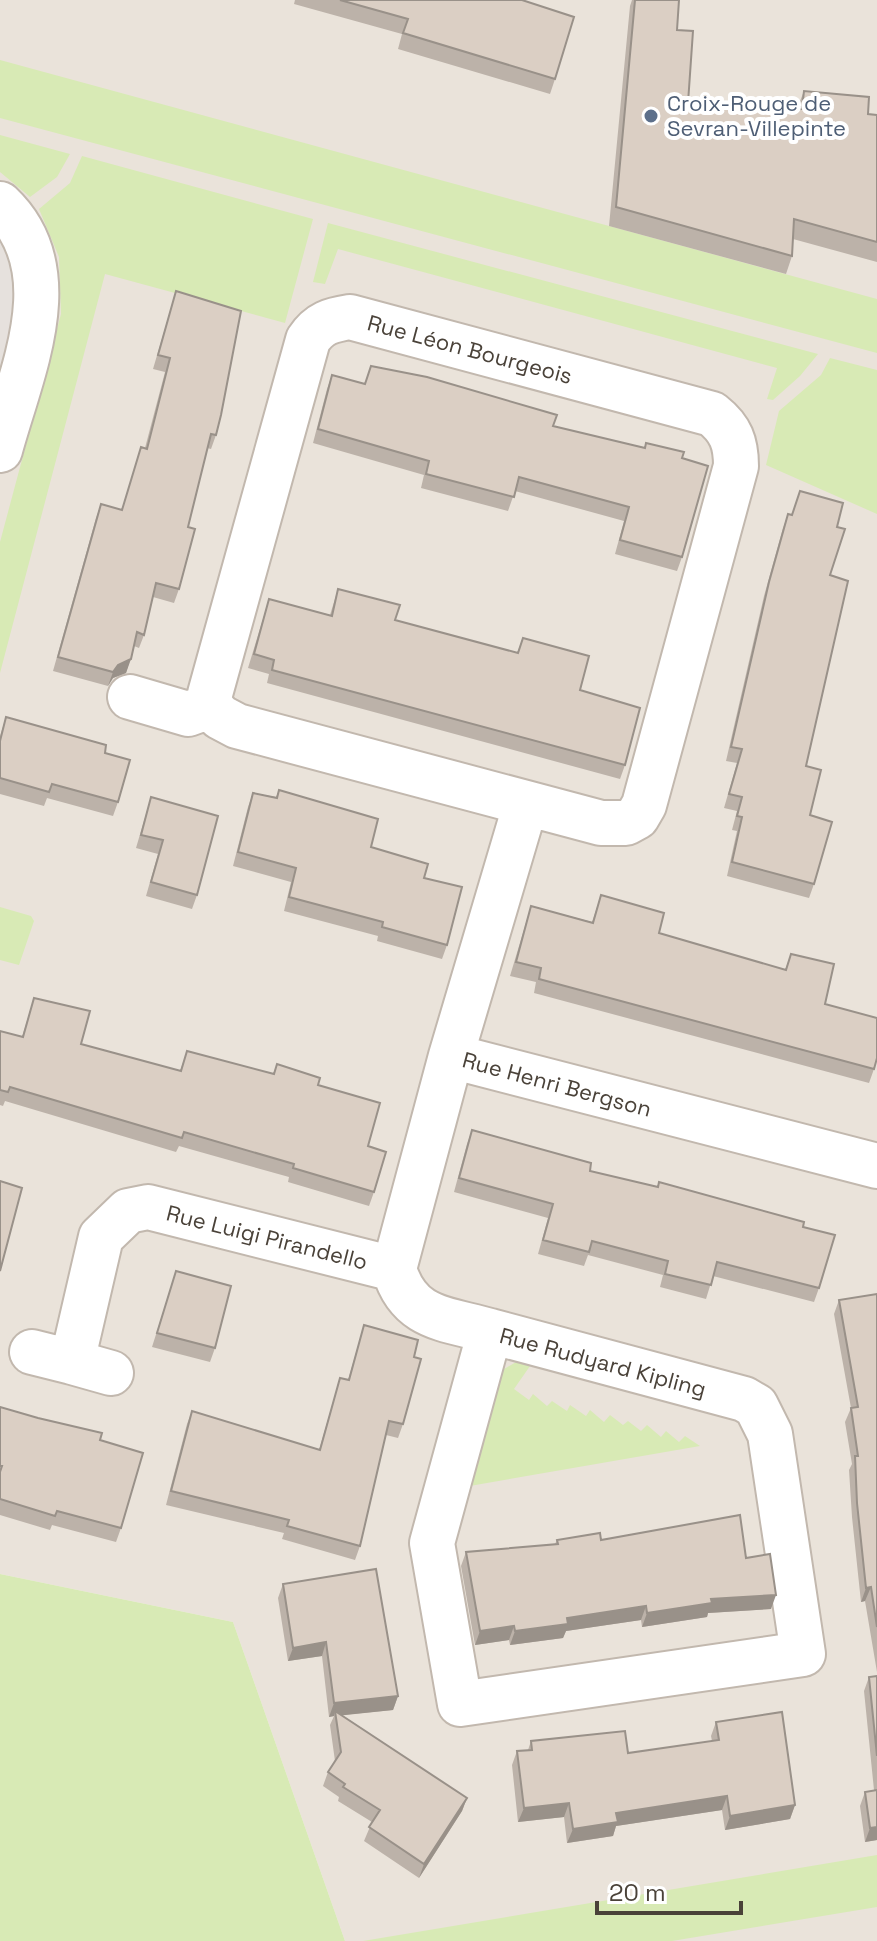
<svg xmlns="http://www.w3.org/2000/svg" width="877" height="1941" font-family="'Space Grotesk',sans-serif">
<rect width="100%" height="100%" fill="#f6f1ec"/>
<path fill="#eae3da" d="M0 0H877V1941H345L233 1622 0 1574Z"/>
<path fill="#e6e1dd" d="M0 204 37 264 0 450Z"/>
<path fill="#d8eab5" d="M0 60 877 299V353L0 118Z
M0 135 70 154 57 177 30 197 0 172Z
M82 156 313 219 285 323 105 274 0 673V542L61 314 59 257 39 209 70 183Z
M328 223 818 354 800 376 773 400 767 399 777 368 338 249 325 284 313 282Z
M830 358 877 370V514L766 465 779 411 821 375Z
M0 907 31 916 34 921 19 965 0 960Z
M537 1356 514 1389 529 1400 533 1394 547 1406 552 1401 567 1411 570 1405 586 1416 590 1410 604 1422 610 1415 623 1425 628 1421 641 1431 647 1425 661 1437 666 1431 679 1442 685 1436 700 1446 464 1487 499 1372 523 1358Z
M0 1574 233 1622 345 1941H0Z
M877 1855V1907L672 1941H363Z"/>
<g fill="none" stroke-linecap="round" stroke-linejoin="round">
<defs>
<path id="minor" d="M0 204C70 270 21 372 0 450
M130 697 188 714 210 706
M451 1056 526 803 601 823H626L637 817 644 805 736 466C736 443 731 429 712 414L350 317C331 320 319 323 308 340L210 694V706L220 717 237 726 526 803
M394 1269 451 1056 877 1166
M490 1331 744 1399 756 1406 770 1434 803 1654 460 1704 432 1543Z
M32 1352 72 1362
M111 1373 72 1362 101 1237 128 1211 148 1207 394 1269C409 1320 445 1318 490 1331"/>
</defs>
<use href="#minor" stroke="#c2b8ae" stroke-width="48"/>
<use href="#minor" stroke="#fff" stroke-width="44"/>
</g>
<path fill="#bcb2a9" d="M295 0H522L555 79 550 94 398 49 402 34 294 4Z
M632 0H679L677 30 688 103 797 109 804 91 868 114 877 115V262L793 239 792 256 786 274 609 226 630 6Z
M176 291 216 435 211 449 207 448 188 527 179 589 174 603 153 597 144 635 139 648 134 646 126 673 113 678 108 686 53 671 96 518 101 504 122 510 141 447 145 448 165 372 153 369Z
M332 375 365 384 553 426 682 458V557L677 571 615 554 624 521 515 491 508 511 421 488 424 475 313 443 327 389Z
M800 491 837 527 830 575 806 766 814 884 809 898 727 876 737 831 732 830 737 811 724 808 737 763 726 761 764 596 783 528 788 514 792 515Z
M338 589 395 620 517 653 523 638 580 690 625 765 620 779 267 683 269 674 248 668 269 599 330 615Z
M6 717 105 753 118 802 113 816 47 798 44 806 0 794V736Z
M279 790 371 847 424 878 447 945 442 959 377 941 378 936 284 911 291 882 233 866 248 807 253 793 276 797Z
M151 797 197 895 192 909 146 896 158 854 136 848Z
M601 895 659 933 785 970 791 954 825 1004 874 1069 869 1083 534 993 536 982 510 976 531 906 592 922Z
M34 998 81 1044 180 1071 187 1051 273 1074 277 1064 318 1085 368 1146 374 1192 369 1206 288 1182 289 1177 179 1146 176 1152 5 1101 3 1106 0 1105V1031L22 1037Z
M472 1130 590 1171 803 1227 819 1288 814 1302 713 1276 706 1299 660 1287 663 1275 588 1255 584 1266 538 1254 548 1218 454 1192 467 1144Z
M176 1271 215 1348 210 1362 152 1347Z
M877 1294V1672L865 1601 861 1602 852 1517 849 1470 852 1464 845 1422 851 1408 834 1314 839 1300Z
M364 1325 414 1357 403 1424 398 1438 386 1435 360 1546 355 1560 282 1539 284 1533 166 1505 187 1424 192 1411 319 1450 340 1378 348 1380Z
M0 1407 100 1440 121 1528 116 1542 52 1525 50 1530 0 1515Z
M557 1540H601L746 1558 771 1609 708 1613 707 1617 642 1627 641 1620 566 1631 563 1638 510 1645 509 1640 475 1645 461 1566 466 1552 555 1544Z
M283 1584 398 1696 393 1710 342 1715 467 1798 462 1811 419 1878 364 1841 372 1822 338 1801 339 1797 323 1786 328 1772 335 1761 330 1725 334 1716 329 1717 322 1656 288 1661 278 1598Z
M877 1676V1840L865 1842 860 1806 865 1792 874 1790 864 1691 869 1677Z
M716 1722 795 1805 790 1819 725 1830 722 1810 616 1826 613 1836 567 1843 564 1817 518 1822 512 1765 517 1751 528 1750 531 1741 628 1753 712 1741 711 1736Z"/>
<path fill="#999189" d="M131 659 126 673 113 678 108 686 113 672 118 665Z
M871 1587 865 1601 861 1602 866 1588Z
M776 1595 771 1609 708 1613 707 1617 642 1627 647 1613 711 1599Z
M646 1606 641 1620 566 1631 563 1638 510 1645 515 1631 567 1618Z
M514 1626 509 1640 475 1645 480 1631Z
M326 1642 322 1656 288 1661 293 1648Z
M398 1696 393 1710 336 1716 335 1711 334 1716 329 1717 334 1703Z
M727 1796 722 1810 616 1826 613 1836 567 1843 573 1829 616 1813Z
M467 1798 462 1811 419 1878 424 1864Z
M569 1803 564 1817 518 1822 524 1808Z
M795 1805 790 1819 725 1830 730 1816Z
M877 1827V1840L865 1842 870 1828Z"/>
<path fill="#dbcfc4" stroke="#999189" stroke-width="2" d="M340 0H522L574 17 555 79 403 33 408 19Z
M635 0H679L677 30 693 31 688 103 802 109 804 91 869 97 868 114 877 115V242L794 219 792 256 616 207Z
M176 291 241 311 221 415 216 435 211 434 188 527 195 529 179 589 156 583 144 635 137 632 131 659 118 665 113 672 58 657 101 504 122 510 141 447 147 449 170 358 158 355Z
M371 366 427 377 557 415 553 426 645 448 646 443 684 452 682 458 708 466 682 557 620 540 629 507 519 477 514 497 426 474 429 461 318 429 332 375 365 384Z
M800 491 843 503 837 527 845 529 830 575 848 581 806 766 821 770 810 815 832 822 814 884 732 862 742 817 737 816 742 797 729 794 742 749 731 747 769 582 788 514 792 515Z
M338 589 400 605 395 620 518 653 523 638 589 656 580 690 640 708 625 765 272 670 274 660 254 654 269 599 332 616Z
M6 717 106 745 105 753 130 760 118 802 52 784 49 792 0 778V741Z
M279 790 378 819 371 847 428 864 424 878 462 887 447 945 382 927 383 922 289 897 296 868 238 852 253 793 277 798Z
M151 797 218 816 197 895 151 882 163 840 141 835Z
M601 895 664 913 659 933 786 970 791 954 834 964 825 1004 877 1018V1058L874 1069 539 979 541 968 516 962 531 906 593 923Z
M34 998 90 1011 81 1044 181 1071 187 1051 274 1074 277 1064 320 1078 318 1085 380 1103 368 1146 386 1152 374 1192 293 1168 294 1164 184 1132 182 1138 10 1087 8 1092 0 1090V1031L23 1037Z
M472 1130 591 1163 590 1171 658 1187 659 1182 804 1222 803 1227 835 1235 819 1288 717 1262 711 1285 665 1274 668 1261 592 1241 589 1252 543 1240 553 1204 459 1178Z
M0 1181 22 1188 0 1271Z
M176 1271 231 1286 215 1348 157 1333Z
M877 1294V1627L871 1587 866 1588 857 1503 855 1456H858L851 1408 858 1407 839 1300Z
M364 1325 418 1340 414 1357 421 1359 403 1424 389 1421 360 1546 287 1526 289 1520 171 1491 192 1411 320 1450 340 1378 349 1380Z
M0 1407 38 1418 102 1433 100 1440 143 1453 121 1528 57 1511 55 1516 0 1499V1472L2 1466H0Z
M740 1515 746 1558 770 1554 776 1595 711 1599 712 1603 647 1613 646 1606 567 1618 568 1624 515 1631 514 1626 480 1631 466 1552 558 1544 557 1540 600 1533 601 1540Z
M376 1569 398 1696 334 1703 326 1642 293 1648 283 1584Z
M877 1676V1756L869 1677Z
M335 1711 467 1798 424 1864 369 1827 380 1810 343 1787 345 1784 328 1772 341 1752Z
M782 1712 795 1805 730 1816 727 1796 616 1813 618 1822 573 1829 569 1803 524 1808 517 1751 532 1750 531 1741 625 1731 628 1753 719 1740 716 1722Z
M877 1790V1827L870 1828 865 1792Z"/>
<circle fill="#5c6f8a" stroke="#fff" stroke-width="3" cx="651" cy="116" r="8"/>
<g text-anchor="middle" stroke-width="8" stroke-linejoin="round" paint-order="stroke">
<g font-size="22" fill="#4e5e75" stroke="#fff" text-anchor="start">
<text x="667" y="111">Croix-Rouge de<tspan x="667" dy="25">Sevran-Villepinte</tspan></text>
</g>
<g font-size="22" fill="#4a4239" stroke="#fff">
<text transform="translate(470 349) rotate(15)" y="8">Rue Léon Bourgeois</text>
<text transform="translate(557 1084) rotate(15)" y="8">Rue Henri Bergson</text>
<text transform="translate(267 1237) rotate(14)" y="8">Rue Luigi Pirandello</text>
<text transform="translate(603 1362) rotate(15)" y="8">Rue Rudyard Kipling</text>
</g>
</g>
<path d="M597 1901v12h144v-12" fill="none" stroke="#4a4239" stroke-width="4"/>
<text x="609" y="1901" font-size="24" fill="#4a4239" stroke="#ffffff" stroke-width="6" paint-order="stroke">20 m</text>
</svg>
